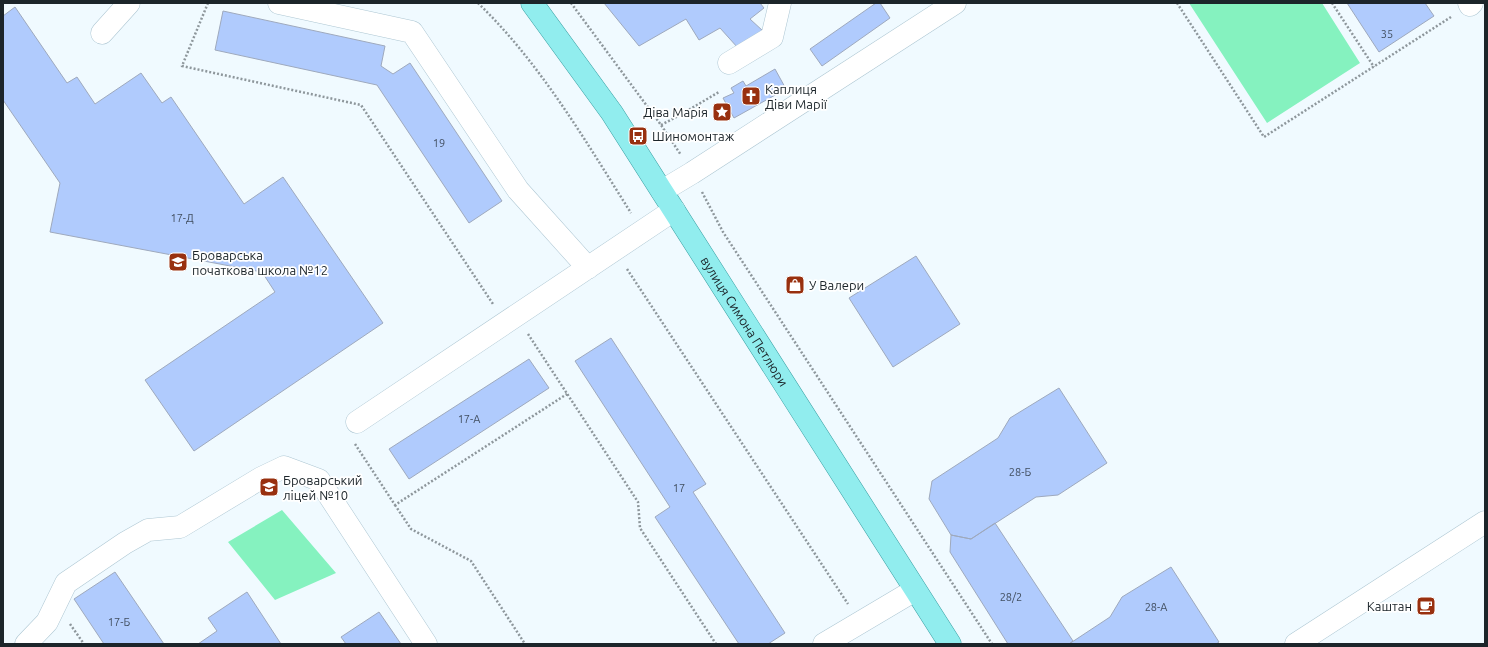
<svg xmlns="http://www.w3.org/2000/svg" width="1488" height="647" font-family="Ubuntu,sans-serif">
<rect width="100%" height="100%" fill="#f0faff"/>
<path fill="#85f2bf" d="M1189 3H1322L1360 63 1267 123Z
M282 510 336 573 275 600 228 542Z"/>
<path fill="#b0cbfd" stroke="#9ea9bd" d="M604 3H760L764 8 750 19 763 31 738 48 720 28 699 40 686 19 639 46Z
M876 3H880L890 18 822 66 810 49Z
M1347 3H1425L1434 16 1379 52Z
M15 7 67 83 77 77 95 104 141 73 162 103 171 97 244 204 283 177 383 323 194 451 145 380 275 292 262 272 50 232 60 183 3 100V16Z
M223 11 385 46 381 66 393 74 410 63 502 201 469 223 377 85 215 50Z
M775 69 786 89 734 118 723 98 734 93 731 88 743 81 746 86Z
M916 256 960 324 893 367 849 298Z
M611 338 706 484 693 492 785 633 768 644H739L655 517 670 507 575 361Z
M529 359 549 388 409 479 389 449Z
M1059 388 1107 463 1058 495 1036 497 971 539 951 535 929 499 932 481 998 438 1010 418Z
M995 523 1073 641 1069 644H1008L950 552 951 535 971 539Z
M1171 567 1219 642 1216 644H1069L1110 617 1122 597Z
M115 572 164 644H104L74 599Z
M247 592 281 644H198L217 631 208 618Z
M379 612 401 644H346L341 637Z"/>
<g fill="none" stroke-linecap="round" stroke-linejoin="round">
<defs>
<path id="minor" d="M279 3 412 32 518 190 588 268
M1469 3 1470 5 1472 3
M102 33 129 3
M729 63 772 37 780 3
M662 191 692 173 955 3
M357 422 674 210
M26 644 47 622 66 583 125 543 148 530 180 527 261 478 284 467 319 480 426 644
M824 644 915 590
M1296 644 1485 522"/>
<g id="major">
<path id="s1" d="M532 3 612 113 950 644"/>
</g>
</defs>
<use href="#minor" stroke="#aec7d3" stroke-width="23"/>
<use href="#major" stroke="#399fa2" stroke-width="23"/>
<path stroke="#8e979c" stroke-width="2.5" stroke-dasharray="2 2" stroke-linecap="butt" d="M208 3 182 66 361 105 493 304
M478 3C540 63 585 140 631 213
M571 3 661 125 681 155
M1177 3 1264 137 1451 17
M1332 3 1374 67
M661 125 680 115 719 92
M702 192 723 232 992 644
M627 269 848 604
M528 334 638 502 640 528 716 644
M355 444 395 505 567 394
M395 505 411 529 471 561 525 644
M70 624 84 644"/>
<use href="#minor" stroke="#fff" stroke-width="22"/>
<use href="#major" stroke="#91edee" stroke-width="22"/>
</g>
<defs>
<symbol id="church-square" viewBox="-11 -11 22 22"><rect x="-9" y="-9" width="18" height="18" rx="4" fill="#98300f" stroke="#fff"/><path d="M-1.2-6h2.4v3.5h3.3v2.4h-3.3V6h-2.4V-.1h-3.3v-2.4h3.3Z" fill="#fff"/></symbol>
<symbol id="sight-square" viewBox="-11 -11 22 22"><rect x="-9" y="-9" width="18" height="18" rx="4" fill="#98300f" stroke="#fff"/><path d="M0-6L1.8-2.2L6-1.7L2.9 1.2L3.7 5.4L0 3.3L-3.7 5.4L-2.9 1.2L-6-1.7L-1.8-2.2Z" fill="#fff"/></symbol>
<symbol id="bus-square" viewBox="-11 -11 22 22"><rect x="-9" y="-9" width="18" height="18" rx="4" fill="#98300f" stroke="#fff"/><path d="M-5-6H5V4H4V6H2V4H-2V6H-4V4H-5ZM-3.5-4V0h7V-4ZM-3.5 1.2v1.5H-2V1.2ZM2 1.2v1.5H3.5V1.2Z" fill="#fff"/></symbol>
<symbol id="school-square" viewBox="-11 -11 22 22"><rect x="-9" y="-9" width="18" height="18" rx="4" fill="#98300f" stroke="#fff"/><path d="M0-5L7-2L0 1L-7-2ZM-4 1L0 2.5L4 1V4Q0 6-4 4Z" fill="#fff"/></symbol>
<symbol id="shop-square" viewBox="-11 -11 22 22"><rect x="-9" y="-9" width="18" height="18" rx="4" fill="#98300f" stroke="#fff"/><path d="M-5-2.5h2.3a2.7 3.5 0 0 1 5.4 0H5L5.5 6h-11ZM-1.5-2.5h3a1.5 2.3 0 0 0-3 0Z" fill="#fff"/></symbol>
<symbol id="cafe-square" viewBox="-11 -11 22 22"><rect x="-9" y="-9" width="18" height="18" rx="4" fill="#98300f" stroke="#fff"/><path d="M-5.5-4.5H6V0H3Q3 3.5 0 3.5H-2.5Q-5.5 3.5-5.5 0ZM3-3.2v2h1.7v-2ZM-6 4.5H4V6H-6Z" fill="#fff"/></symbol>
</defs>
<g fill-rule="evenodd">
<use href="#church-square" x="740" y="85" width="22" height="22"/>
<use href="#sight-square" x="711" y="101" width="22" height="22"/>
<use href="#bus-square" x="627" y="125" width="22" height="22"/>
<use href="#school-square" x="167" y="251" width="22" height="22"/>
<use href="#shop-square" x="784" y="274" width="22" height="22"/>
<use href="#school-square" x="258" y="476" width="22" height="22"/>
<use href="#cafe-square" x="1415" y="595" width="22" height="22"/>
</g>
<g text-anchor="middle" stroke-width="3.5" stroke-linejoin="round" paint-order="stroke">
<g font-size="11" fill="#414e5f">
<text x="1387" y="38">35</text>
<text x="439" y="147">19</text>
<text x="182" y="222">17-Д</text>
<text x="469" y="423">17-А</text>
<text x="1020" y="476">28-Б</text>
<text x="679" y="492">17</text>
<text x="1011" y="601">28/2</text>
<text x="1156" y="611">28-А</text>
<text x="119" y="626">17-Б</text>
</g>
<g font-size="13" fill="#1c252a" stroke="#fff" text-anchor="start">
<text x="765" y="94">Каплиця<tspan x="765" dy="15">Діви Марії</tspan></text>
<text x="708" y="117" text-anchor="end">Діва Марія</text>
<text x="652" y="141">Шиномонтаж</text>
<text x="192" y="260">Броварська<tspan x="192" dy="15">початкова школа №12</tspan></text>
<text x="809" y="290">У Валери</text>
<text x="283" y="485">Броварський<tspan x="283" dy="15">ліцей №10</tspan></text>
<text x="1412" y="611" text-anchor="end">Каштан</text>
</g>
<g font-size="13" fill="#1c252a" stroke="#fff">
<text dy="5" stroke="none"><textPath href="#s1" startOffset="383">вулиця Симона Петлюри</textPath></text>
</g>
</g>
<rect width="1488" height="647" fill="none" stroke="#1c252a" stroke-width="8"/>
</svg>
